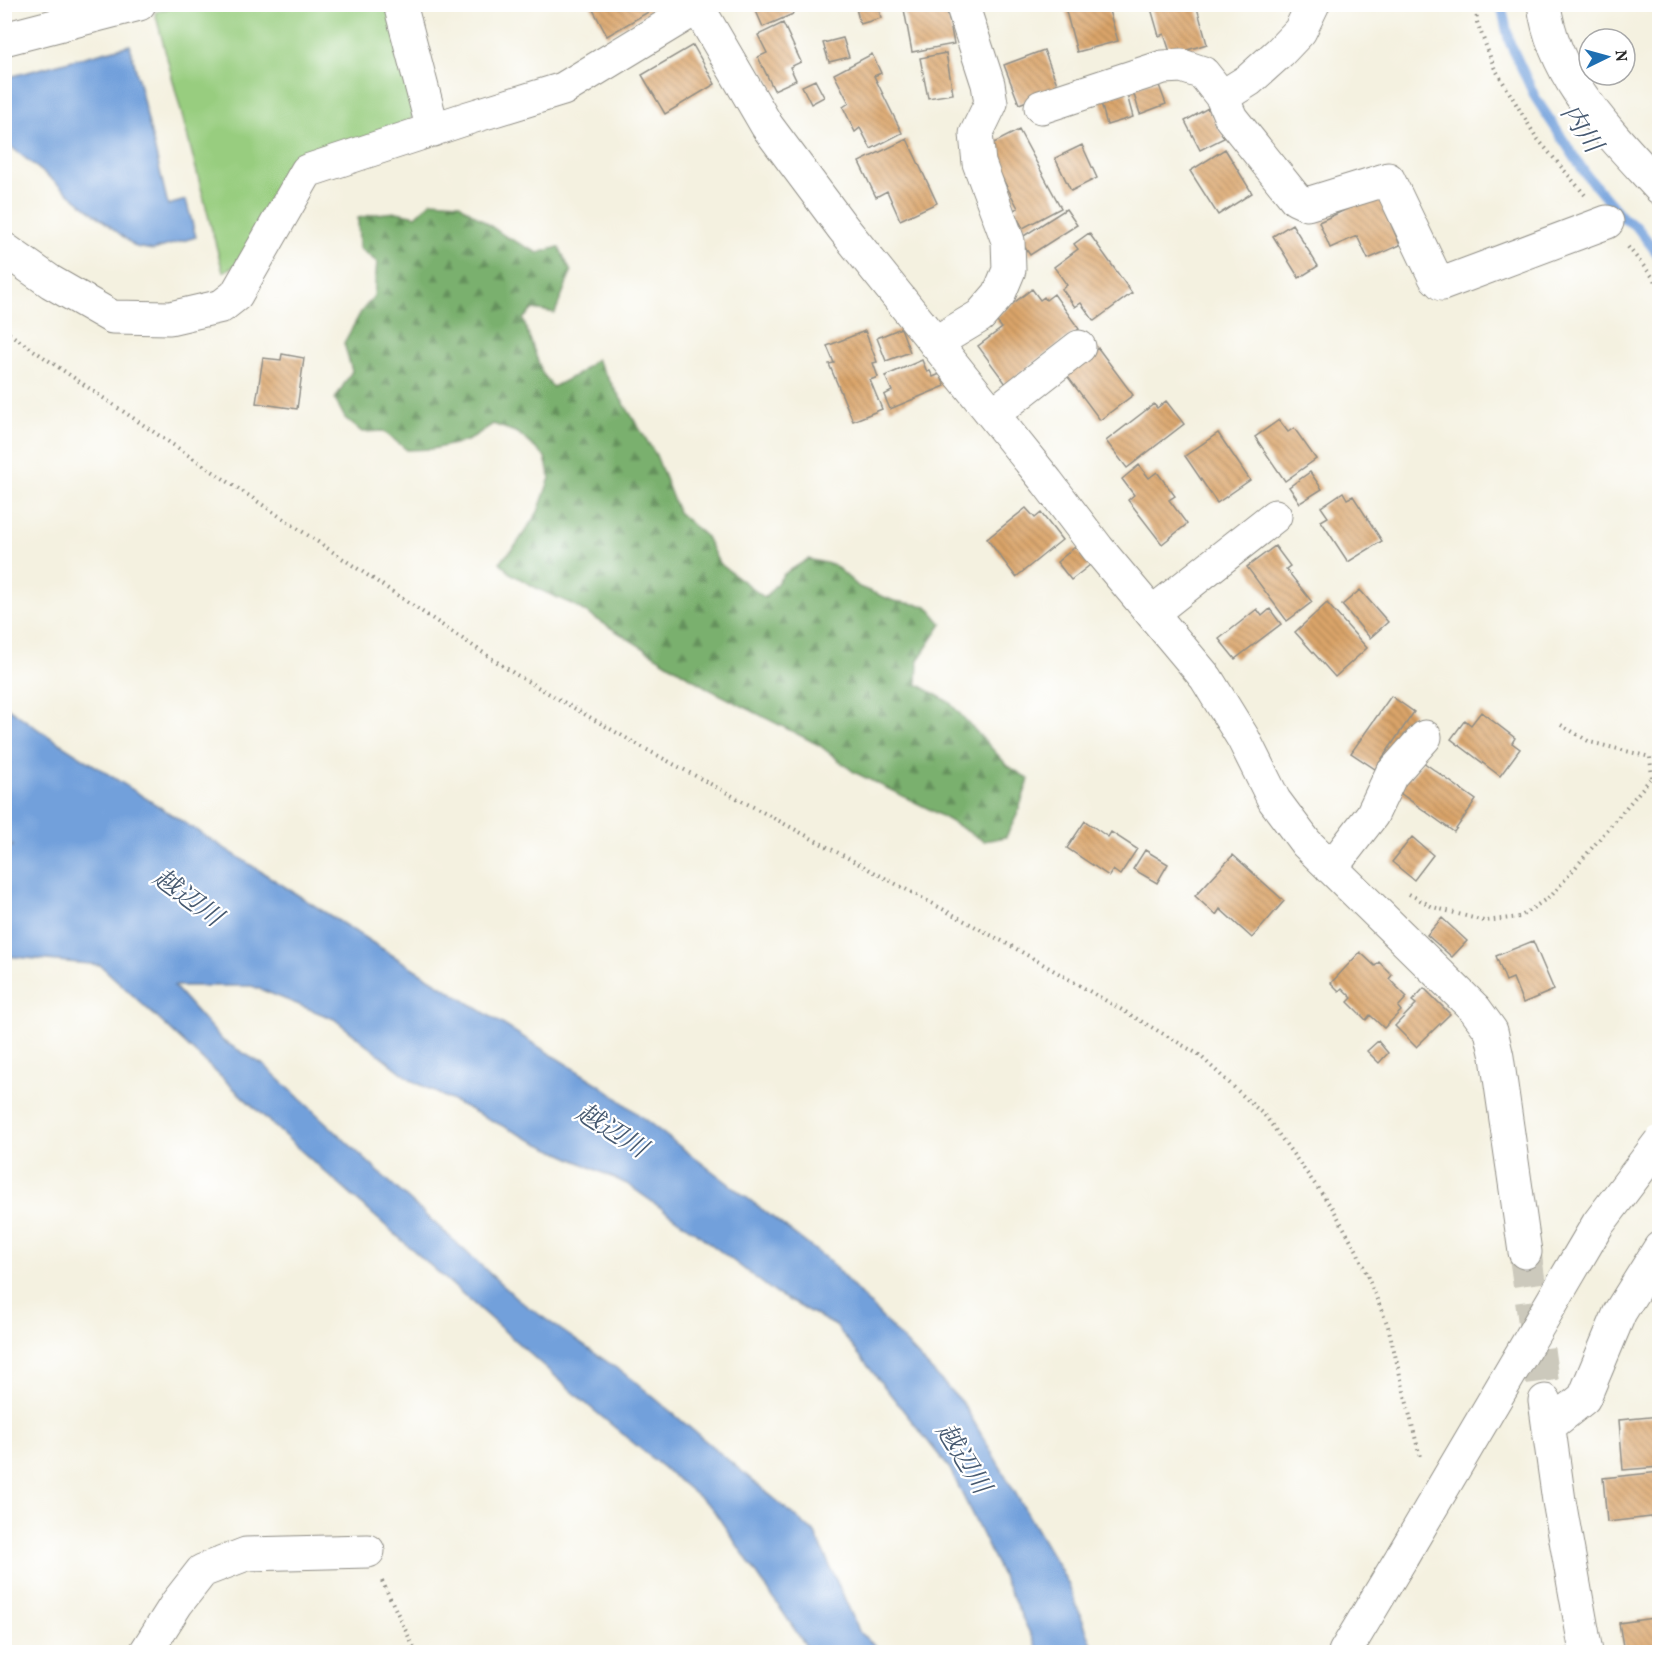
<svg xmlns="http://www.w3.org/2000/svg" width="1664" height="1657" font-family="Vollkorn,'Noto Serif JP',serif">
<defs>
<pattern id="forest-firs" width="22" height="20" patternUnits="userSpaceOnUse" patternTransform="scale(1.5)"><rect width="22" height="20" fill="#7ab06e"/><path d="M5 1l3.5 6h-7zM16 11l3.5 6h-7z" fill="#648f5b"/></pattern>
<pattern id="building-back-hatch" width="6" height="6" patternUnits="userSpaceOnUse" patternTransform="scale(1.5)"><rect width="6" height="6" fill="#daa469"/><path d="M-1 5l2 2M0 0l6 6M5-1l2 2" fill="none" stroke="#b18657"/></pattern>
</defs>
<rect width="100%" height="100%" fill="#fff"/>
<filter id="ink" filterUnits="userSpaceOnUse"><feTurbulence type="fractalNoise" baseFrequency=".0167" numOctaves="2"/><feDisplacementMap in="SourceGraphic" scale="12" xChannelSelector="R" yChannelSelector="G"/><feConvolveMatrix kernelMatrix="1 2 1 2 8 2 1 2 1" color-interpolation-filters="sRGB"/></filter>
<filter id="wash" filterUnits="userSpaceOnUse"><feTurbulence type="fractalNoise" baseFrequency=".008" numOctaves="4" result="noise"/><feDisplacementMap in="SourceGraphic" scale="24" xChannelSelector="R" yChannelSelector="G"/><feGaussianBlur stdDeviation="1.35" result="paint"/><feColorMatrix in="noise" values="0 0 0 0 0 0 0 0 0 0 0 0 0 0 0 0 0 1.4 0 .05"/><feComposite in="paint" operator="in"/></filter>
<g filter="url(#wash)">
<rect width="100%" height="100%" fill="#f4f1e0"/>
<path fill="#98cd7f" stroke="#627c55" stroke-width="1.5" d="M185 4 389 5 416 110 408 125 297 164 239 264 223 272 155 12Z"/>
<path fill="url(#forest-firs)" stroke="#526e4c" stroke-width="1.5" d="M432 201 458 203 505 236 538 253 559 247 571 272 555 313 533 309 523 319 542 373 553 387 578 374 596 359 656 455 678 512 706 537 719 563 765 598 784 574 808 559 834 565 859 587 894 601 927 606 942 624 918 660 917 684 949 702 1008 766 1029 779 1017 815 1006 837 984 841 929 809 854 772 819 745 709 689 574 605 540 590 510 573 500 562 516 545 538 512 550 478 545 457 518 433 493 424 467 441 432 449 407 450 383 431 362 432 345 418 335 399 352 371 344 343 361 312 374 296 377 262 359 248 358 218 376 214 397 212 416 216Z"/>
<path fill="#72a0db" stroke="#4e6683" stroke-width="1.5" d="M130 45 168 205 186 200 196 237 153 250 136 247 5 142V78Z
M4 705 42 732 392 955 600 1085 828 1260 964 1405 1068 1583 1095 1652H1039L950 1469 836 1326 777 1294 695 1232 627 1184 527 1138 413 1081 334 1019 252 986H174L223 1041 264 1065 382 1175 521 1302 632 1379 815 1533 860 1633 883 1652H852L846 1650V1652H810L712 1508 590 1407 298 1148 100 965 5 956V848L13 846 5 839Z"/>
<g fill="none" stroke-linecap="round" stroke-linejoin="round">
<path stroke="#72a0db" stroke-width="10" d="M1501 4 1509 41 1535 97 1587 176 1623 218 1636 226 1660 257"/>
</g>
<g id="blocks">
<path fill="url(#building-back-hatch)" d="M590 4H662L607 36Z
M753 4H789L793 14 763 27Z
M855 4H878L881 18 860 24Z
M903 4H946L954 44 912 52Z
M973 4H1004V6L974 11Z
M1064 4H1107L1118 41 1077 52Z
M1152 4H1196L1207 44 1171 55 1164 34 1159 36 1150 5Z
M783 23 801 62 790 67 796 80 774 90 758 57 767 53 758 35Z
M843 38 849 57 829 62 823 43Z
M693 45 715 84 665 114 642 75Z
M1044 50 1059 89 1019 104 1004 65Z
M946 53 953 94 928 98 920 58Z
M872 54 881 73 874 76 902 133 871 149 860 128 855 132 843 107 849 103 834 74Z
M815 80 824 97 811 104 802 86Z
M1157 80 1166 104 1140 114 1132 88Z
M1126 91 1133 117 1107 125 1100 99Z
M1208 108 1224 138 1200 150 1185 121Z
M1019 130 1061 208 1023 228 1013 210 1018 208 986 147Z
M907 139 937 203 900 220 887 191 876 197 859 162Z
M1082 145 1097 178 1071 191 1055 158Z
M1225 149 1252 193 1218 215 1190 171Z
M1363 196 1366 203 1379 197 1400 245 1368 259 1357 236 1330 248 1319 222 1347 209 1345 204Z
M1066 209 1077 225 1030 255 1019 239Z
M1292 224 1318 266 1299 278 1273 236Z
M1089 233 1132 293 1094 321 1081 303 1075 307 1062 289 1067 285 1054 267 1078 249 1074 244Z
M1032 289 1040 300 1044 297 1046 300 1054 294 1079 329 1006 384 978 346 1002 328 994 318Z
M901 328 910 352 886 361 877 338Z
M865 331 877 362 873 363 878 377 870 380 882 409 853 421 829 364 834 363 827 346Z
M1098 348 1133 395 1100 420 1065 373Z
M282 354 304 358 297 409 256 403 263 358 281 360Z
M922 360 927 372 930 371 933 377 940 374 945 386 890 409 884 395 892 391 885 376Z
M1166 401 1184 424 1127 468 1106 441 1154 404 1157 408Z
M1279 420 1288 432 1294 428 1316 459 1285 481 1255 437Z
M1218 433 1250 480 1217 503 1185 456Z
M1139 465 1149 478 1157 472 1175 496 1169 500 1187 524 1162 544 1128 500 1134 495 1122 479Z
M1310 472 1322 489 1300 503 1289 487Z
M1343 492 1347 499 1353 496 1382 541 1348 562 1321 521 1328 517 1321 507Z
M1026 508 1035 518 1041 513 1062 540 1016 577 987 539Z
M1275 546 1290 566 1286 569 1312 602 1287 621 1247 567Z
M1075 547 1090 565 1071 580 1057 562Z
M1360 590 1388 622 1370 638 1342 605Z
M1327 603 1367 648 1335 677 1295 632Z
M1257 609 1262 616 1270 609 1281 624 1235 659 1219 639Z
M1391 696 1414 712 1375 769 1351 753Z
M1481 712 1515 738 1512 743 1520 749 1500 776 1451 739 1465 720 1471 725Z
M1423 762 1476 800 1454 832 1400 793 1407 775 1411 778Z
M1085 821 1108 837 1111 832 1137 849 1120 875 1113 870 1109 876 1067 848Z
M1412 837 1433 855 1414 880 1392 862Z
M1145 850 1168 864 1157 883 1133 869Z
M1233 855 1284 901 1252 938 1220 909 1216 915 1195 896Z
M1442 918 1467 941 1452 957 1427 935Z
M1533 941 1554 990 1523 1003 1513 978 1506 981 1496 956Z
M1360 952 1375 966 1379 962 1392 975 1389 979 1407 997 1398 1007 1401 1011 1384 1028 1370 1015 1366 1020 1348 1002 1352 998 1342 988 1339 991 1331 983Z
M1424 988 1450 1014 1416 1047 1395 1026 1416 1004 1412 1001Z
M1378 1041 1388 1053 1379 1063 1367 1051Z
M1660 1416V1467L1623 1470 1619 1420Z
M1660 1472V1516L1607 1522 1603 1478Z
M1660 1617V1652H1624L1619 1623Z"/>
</g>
</g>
<g filter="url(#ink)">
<use href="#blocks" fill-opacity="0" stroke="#908e86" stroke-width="1.5"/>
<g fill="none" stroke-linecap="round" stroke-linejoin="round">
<path stroke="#ccc9bc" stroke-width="33" stroke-dasharray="33 16" stroke-linecap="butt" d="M1525 1252 1545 1401"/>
<defs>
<path id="minor" d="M400 4 433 130
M696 4 767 126 843 228 1047 482 1098 549 1206 678 1243 738 1274 800 1306 843 1475 1009 1491 1031 1497 1057 1525 1252
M1544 4C1553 79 1612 135 1660 188
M4 39 139 4
M1222 97 1231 118 1296 199 1307 204 1388 179 1435 277 1442 284 1607 222
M1041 107 1163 67 1182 66 1203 73 1222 97 1249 80 1280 52 1300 31 1313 4
M4 249 51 282 112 317 170 318 222 306 236 295 307 171 468 118 563 89 703 4
M935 343 980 316 999 294 1009 270 1008 241 979 163 976 134 991 103 988 84 962 4
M993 414 1079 347
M1152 613 1275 516
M1331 868 1372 815 1391 775 1425 737
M1545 1401 1559 1501 1586 1652
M1549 1426 1584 1398 1620 1312 1660 1248
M146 1652 177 1603 202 1571 246 1554 368 1551
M1345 1652 1402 1557"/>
</defs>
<use href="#minor" stroke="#908e86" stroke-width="35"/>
<path stroke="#908e86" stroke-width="4" stroke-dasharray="1.5 4.5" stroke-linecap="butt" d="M1476 4 1477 22 1494 67 1536 137 1585 195
M1628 247 1660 286
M4 330 118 408 515 674 640 746 1013 947 1198 1054 1266 1117 1333 1209 1357 1251 1388 1326 1420 1457
M1561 725 1590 742 1650 757 1652 777 1660 787
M1409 894 1433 907 1484 921 1520 917 1552 895 1652 777
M382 1581 416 1652"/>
<use href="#minor" stroke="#fff" stroke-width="33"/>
<defs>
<path id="minor-bridge" d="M1402 1557 1598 1224 1660 1142"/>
</defs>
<use href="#minor-bridge" stroke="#908e86" stroke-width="35" stroke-linecap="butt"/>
<use href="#minor-bridge" stroke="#fff" stroke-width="33"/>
</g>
</g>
<g text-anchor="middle" stroke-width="4.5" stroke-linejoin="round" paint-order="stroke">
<g font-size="26" font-style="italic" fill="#475a71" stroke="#fff">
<text transform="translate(1582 128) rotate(56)" y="9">内川</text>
<text transform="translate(188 897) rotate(36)" y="9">越辺川</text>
<text transform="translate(612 1130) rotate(32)" y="9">越辺川</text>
<text transform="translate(964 1458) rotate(58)" y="9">越辺川</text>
</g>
</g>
<rect width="1664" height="1657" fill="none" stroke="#fff" stroke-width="24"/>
<g transform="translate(1607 57) rotate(85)"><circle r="28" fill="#ffffff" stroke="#aaaaaa" stroke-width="1.5"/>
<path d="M0-4.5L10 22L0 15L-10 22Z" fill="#1f6fb2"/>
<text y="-9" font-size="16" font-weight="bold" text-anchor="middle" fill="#2b2b2b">N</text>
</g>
</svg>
